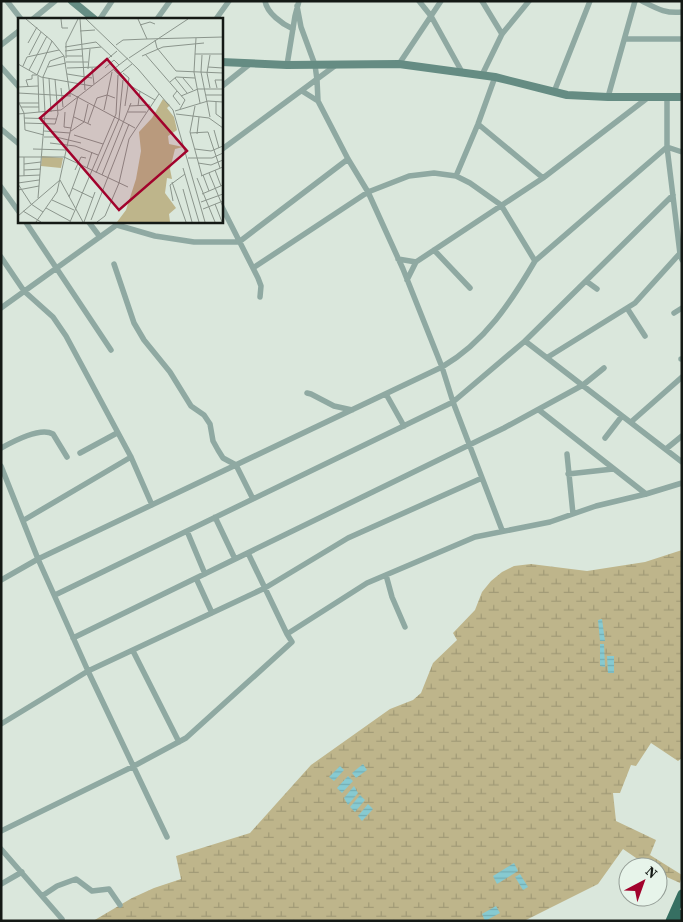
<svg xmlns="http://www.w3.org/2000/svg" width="683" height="922" font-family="'Source Serif 4',serif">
<defs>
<pattern id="wetland-marsh" width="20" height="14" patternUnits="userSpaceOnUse" patternTransform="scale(1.25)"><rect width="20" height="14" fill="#beb58b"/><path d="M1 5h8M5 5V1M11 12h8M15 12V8" fill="none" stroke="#a29b77"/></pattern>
<pattern id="water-rules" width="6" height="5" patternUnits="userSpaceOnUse" patternTransform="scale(1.25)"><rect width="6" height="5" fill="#87cad1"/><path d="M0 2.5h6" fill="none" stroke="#74adb3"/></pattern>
</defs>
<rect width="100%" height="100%" fill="#dae7dc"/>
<path fill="url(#wetland-marsh)" d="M682 550V758L678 761 651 743 636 766 631 765 620 793H613L616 821 656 840 650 855 682 875 680 883 658 873V867H646L640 864 639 860 623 849 598 884 524 921H93L132 898 154 888 181 879 176 856 250 833 311 765 390 709 413 700 421 693 433 663 457 640 453 633 475 610 482 592 491 581 502 572 514 566 531 564 587 571 645 562Z"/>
<path fill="url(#water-rules)" d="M602 619 605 641H600L598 620Z
M600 644H604L605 667 600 666Z
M607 656H614V673H608Z
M363 764 367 770 356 778 352 773Z
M340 766 344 770 334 781 329 777Z
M348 776 353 781 342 793 337 788Z
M354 786 358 793 348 805 344 798Z
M360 795 365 800 355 812 350 807Z
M368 804 373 809 362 821 358 816Z
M514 863 518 871 497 884 493 876Z
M520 874 528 887 523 890 515 877Z
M496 906 500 913 485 921 482 914Z"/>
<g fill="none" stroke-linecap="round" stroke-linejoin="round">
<path stroke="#8fa9a2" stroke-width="5.5" d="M7 1 21 19
M265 1C267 13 282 24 293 29
M419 1 431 16 462 72
M482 1 502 34
M642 1C656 8 665 14 682 12
M297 6 301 27 315 65 317 80 318 101 348 159 368 192 403 269 442 367 453 402 502 530
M33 19 55 1
M100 19 112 1
M157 19 170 1
M216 19 229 1
M625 39H682
M1 45 19 31
M399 64 441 1
M287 65 295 16 299 1
M1 67 19 87
M482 75 502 34 529 1
M221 87 251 63
M302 91 318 101
M554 92 590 1
M608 97 635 1
M667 97V147L680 254 682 260
M478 124 543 178
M1 129 19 144
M221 150 336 65
M456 176 478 124 495 77
M1 187 19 212
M221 205 258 278 261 286 260 297
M25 221 111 350
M88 221 100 237
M117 225 155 236 194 242H239L348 159
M434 250 470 288
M1 257 24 291 53 317 66 336 131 457 152 505
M398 259 416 262
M114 264 134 323 144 340 170 372 191 406 204 415 210 424 213 441 218 450 223 458 236 465 253 499
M253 268 368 192 409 176 434 173 456 176 470 183 501 205 535 261
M407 280 416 262 543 178 650 96
M586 281 597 289
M1 308 122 221
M627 308 645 336
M674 313 682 308
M525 341 682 462
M548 357 635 303 682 251
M681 359H682
M307 393 311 394 334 406 352 410
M386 394 404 426
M539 410 646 494
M631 422 682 377
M605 438 622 416
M1 448C14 441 40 427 53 434L67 457
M666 449 682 436
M80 453 117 433
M567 454 573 514
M1 466 38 559 88 671 167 837
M568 474 613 469
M215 517 235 559
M24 520 131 457
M187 531 205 574
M248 553 287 634
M386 575 392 597 405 627
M196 578 212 613
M1 580 38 559 442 367C485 342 511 302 535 261L667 147 682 152
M55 595 453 402 525 341 673 195
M73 638 504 428 583 385 604 368
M133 651 179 742
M1 724 88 671 265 588 348 538 482 478
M1 831 134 766 186 738 292 642 287 634 367 583 475 537 550 522 596 506 646 494 682 483
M1 849 62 919
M1 884 22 872
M42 896 57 886 76 879 92 891 109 889 120 905"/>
<path stroke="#658c83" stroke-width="8" d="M72 1 94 19
M221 62 287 65 399 64 495 77 567 95 608 97H682"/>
<path stroke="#366f62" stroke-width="9" d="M670 921 682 894
M678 921 682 914"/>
</g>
<g transform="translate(18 18)">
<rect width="205" height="205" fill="#dae7dc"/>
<path d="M145 81 152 87 149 90 156 99 159 112 150 118 151 126 165 129 157 131 152 151 154 161 149 160 147 175 158 190 151 196 152 204H99L108 192 118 161 123 133 121 114 134 100Z" fill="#beb58b"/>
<path d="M24 138 45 140 43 150 23 148Z" fill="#beb58b"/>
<path fill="none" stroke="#8b958c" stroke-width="1" d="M8 1 34 23 46 38 32 43 25 59 27 94M43 1 44 10H50M62 1 67 72M68 1 120 51 155 92 187 204M120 1 129 21 205 19M122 7 132 4 137 6M62 13 77 12M137 22 139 30 158 53 205 55M10 25 19 9M98 27 105 22 129 21M47 29 78 24 94 39M47 33 83 29M127 36 167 82 162 91M177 36 178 20M11 37 23 14M184 37 183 54 192 99M192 37 189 55 192 70M46 38 52 77M48 38H64M124 38 145 29 186 25M48 40V25L60 1M111 40 170 1M48 44H70M0 46 23 59 74 68M5 48 9 39 41 32M30 49 48 45M190 49 205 50M49 50 80 49 99 33M74 50 76 66M87 50 96 42 101 47M70 51 72 31M11 52 29 18M96 52 111 67 137 82M105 55 111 60 107 88M49 56 74 60M20 58 21 94M31 60 33 94M157 60 169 75M165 60 175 72M152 64 158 59 177 60M10 68 8 62 14 61V57H19L34 23M0 69 20 68M43 70 45 89M199 70 197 62H205M159 73 155 78 162 87M0 75 53 78M52 75 117 110M188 77H205M163 78 180 71H205M0 83 6 95 7 112 26 117M198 84V96L205 101M1 85H21M182 85 176 54 177 36H205M111 88 132 87M120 88 122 73M177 88 172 114 184 158M3 89H21M86 92 94 54M157 93 190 83 205 84M47 94 46 109 53 110M110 94H128M0 96 43 92 110 40M158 96 191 100 205 110M56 99 73 107M6 100 39 101M6 105 37 106 40 96 37 61M70 105 79 80 89 77 97 80M196 112 201 130M26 113 52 115M53 113 66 104 70 86M172 115 190 114 202 150M179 116 181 99M56 117 85 126M26 119H38L63 125M32 125 57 128 80 137M15 131 48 132M177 131 193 133 205 128M0 139H46L110 169M170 140H194L205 135M180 145 193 147 205 142M6 146 23 144M69 150 74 134M165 150 181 204M6 152 23 151M57 152 63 139 68 140M197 152 203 168M78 155 101 101 105 62M191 155 205 189M84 157 113 85M185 157 191 173M0 158 22 157M6 158V139M183 158 205 149M179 160 197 204M154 164 168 204M0 165 21 162M0 166 13 186 25 194M54 170 75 180M165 171 174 204M0 172 21 168M184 176 205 167M51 179 63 147M20 180 27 94M34 182 56 192M155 183 152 167 167 156M183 184 205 176M197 186 204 204M28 190 52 203M185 191 205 183M5 193 23 204M0 198 42 162 65 204M73 202 111 106M18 204 39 174 60 78M52 204 98 96 100 57 114 46M66 204 77 174M79 204 87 198 101 165 111 121 141 76"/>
<path fill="#a2022c" fill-opacity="0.15" stroke="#a2022c" stroke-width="2.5" d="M89 41 169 133 101 192 22 100Z"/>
<rect width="205" height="205" fill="none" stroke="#141915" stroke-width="2.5"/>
</g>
<rect width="683" height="922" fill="none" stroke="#141915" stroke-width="5"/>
<g transform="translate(643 882) rotate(41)"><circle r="24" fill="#e7f4ea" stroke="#939c95"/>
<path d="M0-4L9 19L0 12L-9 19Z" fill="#a2022c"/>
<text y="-8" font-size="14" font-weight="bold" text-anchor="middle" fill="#141915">N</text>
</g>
</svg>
